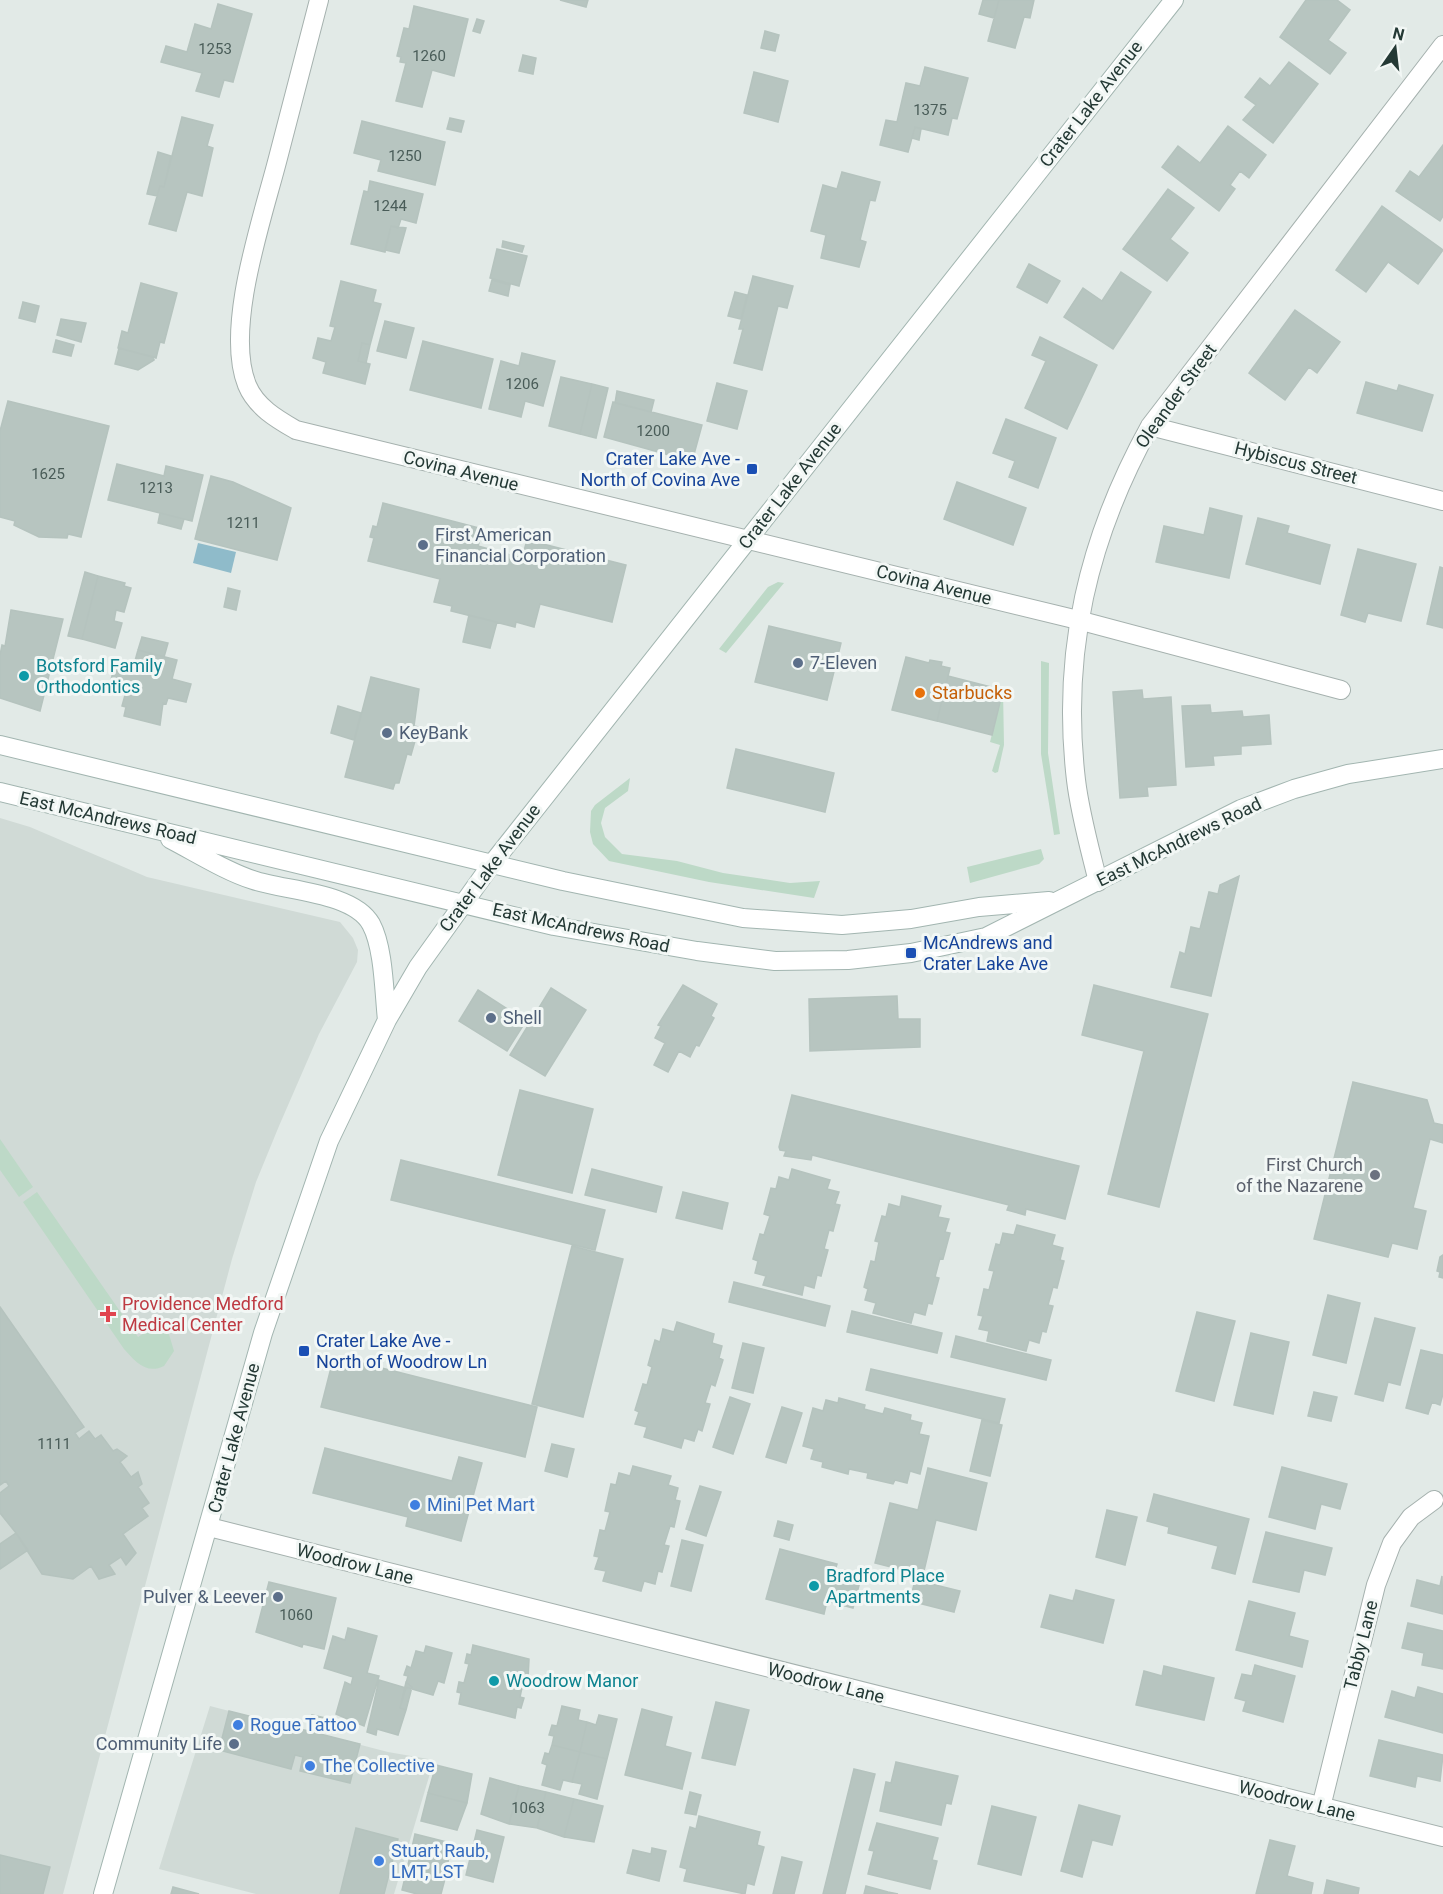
<svg xmlns="http://www.w3.org/2000/svg" width="1443" height="1894" font-family="Roboto,sans-serif">
<rect width="100%" height="100%" fill="#e2eae7"/>
<path fill="#d0dad6" d="M0 818 30 827 147 877 340 922 353 938 358 950 357 962 319 1034 279 1126 256 1182 232 1259 63 1894H0Z
M210 1706 388 1752 434 1760 394 1894H256L159 1869Z"/>
<path fill="#bdd9c7" d="M778 582 784 583 726 653 719 649 768 587Z
M1041 661 1049 663 1048 753 1060 834 1054 835 1041 754Z
M1003 690 1004 745 998 772 995 773 992 771 1000 745 990 742Z
M630 778 628 791 605 808 601 823 605 837 622 854 677 861 723 873 790 883 820 881 814 898 709 882 609 861 593 844 590 832 591 811 595 805Z
M1041 849 1044 859 1039 864 970 883 967 867Z
M0 1139 33 1187 19 1197 0 1170Z
M37 1192 138 1337 158 1324 168 1331 174 1351 164 1366C146 1375 135 1361 124 1349L23 1202Z"/>
<path fill="#8fbbca" d="M198 543 236 552 231 573 193 563Z"/>
<path fill="#b7c5c0" stroke="#b5c3be" stroke-width="1.5" d="M560 0H588L586 7Z
M983 0H999L994 18 979 14Z
M999 0H1034L1030 18 1024 17 1015 48 988 41Z
M1306 0H1337L1350 10 1328 40 1346 53 1330 74 1280 37Z
M218 4 252 14 233 82 224 80 219 97 196 91 202 73 161 62 166 46 187 52 195 24 211 29Z
M414 6 468 19 454 76 432 70 422 107 396 101 406 63 400 62 401 57 397 56 404 28 409 29Z
M477 19 484 21 480 33 473 31Z
M765 31 779 35 775 51 761 48Z
M523 55 536 58 533 74 519 71Z
M1289 62 1318 84 1273 143 1243 120 1256 105 1245 97 1260 78 1270 86Z
M925 67 968 78 957 119 952 118 948 135 915 127 908 152 880 145 886 120 897 122 906 83 920 86Z
M754 72 788 81 778 122 744 113Z
M182 117 213 125 207 146 213 148 202 196 187 192 176 231 149 224 160 186 164 187Z
M450 118 464 121 461 132 447 129Z
M362 121 445 142 435 185 378 171 381 160 354 153Z
M1228 126 1266 155 1249 178 1240 171 1230 185 1235 189 1219 211 1162 167 1178 146 1200 163Z
M915 127 921 129 919 140 912 138Z
M1443 145V216L1440 221 1396 191 1410 171 1419 177Z
M158 152 171 156 164 187 160 186 157 196 147 194Z
M842 172 880 182 875 201 870 200 860 240 866 242 859 267 821 258 826 235 811 231 823 185 837 189Z
M370 181 423 194 416 223 401 219 398 228 391 226 385 252 351 244 364 191 368 192Z
M1168 189 1194 208 1170 239 1188 253 1167 281 1123 249Z
M1382 206 1443 250 1418 284 1388 262 1366 292 1336 270Z
M391 226 406 228 399 253 385 250Z
M503 241 524 246 522 252 502 247Z
M497 249 527 256 519 286 490 278Z
M1029 264 1060 281 1047 303 1017 287Z
M1121 272 1151 292 1113 349 1064 317 1083 288 1102 301Z
M753 276 793 286 787 308 778 306 762 370 734 363 743 329H739Z
M492 280 510 285 508 296 489 291Z
M341 281 376 290 373 302 381 304 370 345 362 343 358 361 370 364 365 384 323 373 326 362 313 358 318 338 331 341 335 327 330 326Z
M141 283 177 293 164 343 160 342 156 358 118 348 122 331 128 333Z
M735 292 747 295 741 319 728 316Z
M23 302 39 306 35 322 19 318Z
M1295 310 1340 342 1317 373 1309 367 1285 400 1249 373Z
M61 319 86 323 81 342 57 335Z
M385 321 414 328 406 358 377 351Z
M1040 337 1097 365 1067 429 1025 408 1046 361 1032 355Z
M56 340 74 345 71 356 53 352Z
M423 341 493 359 481 408 410 390Z
M362 343 370 345 366 363 358 361Z
M119 348 154 357V360L138 370 115 364Z
M522 353 555 361 543 406 525 401 521 417 489 409 501 361 519 366Z
M561 377 592 384 580 434 549 426Z
M1366 382 1397 391 1399 385 1433 395 1422 431 1357 413Z
M717 383 747 391 737 429 707 421Z
M592 384 608 388 596 438 580 434Z
M617 391 654 400 651 412 615 403Z
M8 401 109 426 81 537 68 534 67 538 39 537 14 525 15 521 0 517V431Z
M613 402 702 425 693 458 680 455V458L604 437Z
M1006 419 1056 438 1038 488 1009 477 1015 461 993 453Z
M117 464 164 476 166 466 203 475 192 521 108 500Z
M211 476 233 482 291 508 277 560 195 539Z
M957 482 1026 508 1013 545 944 519Z
M383 503 483 529 478 546 522 558 527 540 626 565 612 622 540 604 534 627 516 622 515 627 451 611 452 606 434 602 440 579 368 561 374 538 370 537 373 526 377 527Z
M1210 508 1242 516 1229 578 1156 562 1164 526 1204 535Z
M160 513 184 519 181 529 158 523Z
M1258 518 1289 526 1287 533 1330 545 1320 584 1246 564Z
M1358 549 1416 564 1401 621 1368 613 1365 622 1341 615Z
M1440 567 1443 568V628L1427 624Z
M85 572 98 576 82 639 68 636Z
M98 576 125 583 124 586 131 588 124 612 116 610 114 621 122 623 115 648 82 639Z
M228 588 240 591 236 610 224 607Z
M11 610 63 619 40 711 0 698V655L2 645 5 646Z
M469 615 497 622 490 648 463 642Z
M769 626 841 643 827 700 755 682Z
M142 637 168 643 164 657 138 650Z
M138 650 177 660 172 679 191 684 186 702 168 698 166 704 163 703 160 725 124 716 126 707 122 706 127 688 110 684 115 664 133 668Z
M906 657 929 663 930 660 942 662 941 666 950 668 937 721 892 710Z
M948 676 1003 690 992 735 937 721Z
M371 677 419 689 414 726 419 727 411 755 407 754 399 783H395L393 789 345 777Z
M1142 690 1143 699 1171 697 1176 785 1147 787 1148 796 1120 798 1113 692Z
M1210 705 1211 713 1242 711 1243 717 1269 715 1271 744 1241 746V754L1213 756 1214 765 1186 767 1182 706Z
M338 706 361 713 354 740 331 733Z
M736 749 834 773 825 812 727 788Z
M1239 876 1211 996 1171 987 1180 952 1185 954 1191 927 1200 929 1209 892 1218 894 1220 885Z
M683 985 717 1004 711 1016 714 1018 699 1046 696 1045 690 1057 679 1051 668 1072 654 1065 665 1043 655 1038 661 1026 658 1025Z
M1094 985 1208 1014 1159 1207 1108 1194 1144 1051 1082 1035Z
M551 988 586 1010 545 1076 510 1055Z
M478 990 526 1021 507 1051 459 1021Z
M897 996 898 1019H920V1047L810 1051 809 999Z
M1353 1082 1427 1100 1434 1123 1443 1125V1143L1430 1139 1413 1208 1426 1211 1417 1249 1392 1243 1388 1257 1314 1239Z
M520 1090 593 1109 572 1193 498 1175Z
M792 1095 1079 1166 1065 1219 1026 1209 1025 1215 1007 1210 1009 1205 812 1155 811 1160 784 1156 786 1151 780 1150 779 1147Z
M401 1160 605 1210 595 1250 391 1200Z
M592 1169 662 1187 656 1212 585 1195Z
M792 1169 830 1180 827 1189 839 1192 835 1204 840 1205 833 1231 829 1230 824 1249 828 1250 821 1276 817 1275 814 1288 804 1285 802 1295 763 1285 766 1276 755 1273 758 1261 753 1259 760 1234 764 1235 770 1216 764 1214 771 1188 776 1189 779 1177 789 1180Z
M683 1192 728 1203 722 1229 676 1218Z
M902 1196 941 1206 938 1217 949 1219 945 1232 950 1233 943 1259 940 1258 935 1277 939 1278 932 1304 928 1303 925 1315 914 1312 911 1323 873 1313 876 1303 865 1300 868 1289 864 1287 871 1261 875 1262 879 1242 875 1241 882 1216 886 1217 889 1204 900 1207Z
M1017 1225 1055 1235 1052 1245 1063 1248 1060 1260 1064 1261 1057 1288 1053 1287 1048 1305 1053 1306 1046 1332 1042 1331 1039 1343 1029 1340 1026 1351 987 1341 989 1331 979 1329 983 1316 978 1315 984 1289 989 1290 994 1271 989 1270 996 1244 1000 1245 1003 1233 1014 1235Z
M572 1246 623 1259 583 1417 532 1404Z
M1443 1255V1278L1439 1277 1440 1272 1437 1271 1440 1257Z
M734 1282 830 1306 825 1326 729 1302Z
M1328 1295 1360 1303 1346 1363 1313 1355Z
M0 1307 84 1427 75 1433 79 1439 89 1431 95 1439 101 1435 113 1451 117 1449 127 1456 120 1462 131 1477 138 1472 142 1484 138 1487 149 1503 142 1508 148 1516 123 1534 136 1553 126 1565 121 1557 109 1565 115 1574 99 1579 91 1566 73 1579 42 1574 16 1533 0 1513V1493L9 1486 6 1481 0 1485Z
M852 1311 942 1333 937 1353 847 1332Z
M1197 1312 1235 1321 1214 1401 1176 1391Z
M1375 1318 1415 1328 1400 1385 1388 1382 1383 1401 1355 1394Z
M677 1322 714 1334 712 1343 722 1346 719 1358 723 1360 715 1386 711 1384 705 1403 710 1404 702 1431 698 1429 694 1441 684 1438 681 1448 644 1437 647 1427 635 1424 639 1412 635 1410 643 1384 647 1385 652 1367 648 1365 655 1340 660 1342 663 1329 674 1332Z
M1251 1333 1289 1342 1273 1414 1234 1405Z
M956 1336 1051 1360 1046 1380 951 1357Z
M743 1343 764 1348 753 1393 732 1388Z
M1421 1350 1443 1355V1394L1440 1405 1432 1402 1428 1414 1406 1408Z
M334 1356 537 1407 525 1457 321 1407Z
M871 1369 1005 1399 999 1423 866 1390Z
M1314 1392 1337 1397 1331 1421 1308 1416Z
M730 1397 750 1404 733 1454 713 1447Z
M839 1398 865 1405 864 1409 883 1414 885 1408 911 1415 910 1420 922 1423 919 1434 929 1436 920 1474 910 1471 907 1483 895 1480 893 1484 867 1478 868 1473 849 1469 848 1474 822 1467 823 1462 811 1459 814 1449 803 1446 813 1408 823 1411 826 1400 838 1403Z
M782 1407 802 1413 786 1463 766 1457Z
M982 1420 1002 1425 990 1476 970 1471Z
M552 1444 574 1449 567 1477 545 1471Z
M325 1448 452 1481 459 1457 482 1463 461 1541 406 1526 408 1517 313 1493Z
M633 1466 671 1476 668 1485 678 1488 675 1500 680 1501 674 1527 670 1526 664 1545 669 1546 662 1572 658 1571 655 1584 644 1581 641 1591 603 1581 606 1571 595 1569 599 1557 594 1556 600 1530 605 1531 610 1512 605 1511 611 1484 616 1485 619 1473 630 1476Z
M1282 1467 1347 1484 1340 1509 1321 1504 1315 1529 1269 1517Z
M928 1468 987 1483 976 1530 936 1520 923 1575 875 1563 890 1503 918 1510Z
M700 1486 721 1492 706 1536 686 1529Z
M1154 1494 1249 1519 1235 1574 1212 1568 1218 1546 1168 1533 1169 1527 1147 1521Z
M1107 1510 1137 1517 1125 1565 1096 1557Z
M778 1521 793 1525 789 1540 774 1536Z
M1266 1532 1332 1548 1325 1575 1304 1570 1299 1592 1253 1582Z
M16 1533 28 1550 0 1569V1544Z
M682 1540 703 1545 691 1591 671 1586Z
M780 1549 837 1564 835 1571 843 1573 844 1570 862 1574 853 1608 827 1601 824 1614 766 1599Z
M1442 1576 1443 1614 1411 1606 1417 1580 1440 1586Z
M915 1580 960 1591 954 1612 910 1601Z
M269 1582 336 1598 324 1649 303 1644 302 1647 256 1632Z
M1076 1590 1114 1600 1103 1643 1041 1627 1050 1595 1073 1601Z
M1249 1601 1295 1613 1289 1636 1308 1641 1302 1667 1236 1650Z
M1408 1623 1443 1631V1669L1422 1665 1424 1653 1402 1648Z
M348 1628 377 1636 367 1673 379 1676 364 1726 336 1714 345 1682 351 1685 353 1677 324 1668 333 1636 345 1640Z
M473 1645 529 1659 528 1679 524 1678 520 1697 524 1698 521 1708 517 1707 515 1718 459 1704 461 1693 457 1692 459 1682 464 1683 469 1664 465 1663 467 1654 471 1655Z
M426 1646 452 1653 444 1683 438 1681 433 1695 405 1687 408 1676 404 1675 407 1666 411 1668 416 1651 424 1653Z
M1255 1665 1295 1676 1283 1722 1243 1711 1246 1701 1235 1698 1242 1674 1252 1676Z
M1164 1666 1214 1678 1204 1720 1136 1705 1144 1671 1162 1676Z
M379 1680 406 1688 400 1708 406 1710 398 1735 377 1729 376 1735 367 1732Z
M406 1682 412 1687 406 1710 400 1708Z
M1418 1687 1443 1694V1733L1385 1717 1392 1691 1415 1698Z
M716 1702 749 1710 735 1765 702 1758Z
M562 1706 580 1710 578 1720 587 1722 580 1752 552 1745 554 1736 549 1735 552 1725 557 1726Z
M642 1709 672 1717 665 1746 691 1753 682 1789 625 1775Z
M229 1711 360 1744 350 1783 300 1771 303 1757 295 1755 291 1769 219 1750Z
M312 1715 326 1718 323 1730 309 1727Z
M599 1715 617 1719 607 1759 580 1752 587 1722 596 1725Z
M1379 1740 1443 1755 1440 1781 1417 1776 1415 1787 1370 1776Z
M552 1745 580 1752 572 1782 563 1780 560 1790 542 1785 547 1765 542 1763 545 1753 549 1754Z
M580 1752 607 1759 597 1799 579 1794 582 1784 572 1782Z
M896 1762 958 1776 951 1804 946 1803 941 1825 880 1811 886 1782 891 1783Z
M436 1765 472 1774 467 1803 428 1793Z
M854 1769 875 1774 845 1894H823Z
M490 1778 519 1786 509 1824 481 1814Z
M519 1786 546 1792 537 1828 509 1824Z
M546 1792 574 1799 564 1837 537 1828Z
M690 1792 701 1795 696 1815 685 1813Z
M428 1793 467 1803 457 1830 421 1821Z
M574 1799 603 1806 594 1842 564 1837Z
M1079 1805 1120 1816 1112 1845 1092 1840 1082 1877 1061 1871Z
M992 1806 1036 1817 1021 1875 978 1864Z
M699 1816 760 1832 757 1845 764 1847 754 1885 747 1883 745 1894 684 1881 687 1869 680 1867 690 1827 696 1829Z
M877 1823 938 1838 932 1860 937 1861 930 1889 868 1874 874 1851 869 1850Z
M356 1828 398 1839 384 1894H340Z
M477 1830 504 1837 493 1882 466 1875Z
M415 1834 451 1843 446 1875 408 1865Z
M1270 1840 1295 1846 1287 1876 1313 1883 1311 1894H1256Z
M652 1848 666 1851 659 1881 627 1873 633 1850 651 1854Z
M0 1855 50 1867 43 1894H0Z
M782 1857 802 1862 794 1894H773Z
M408 1865 446 1875 441 1894H417L402 1890Z
M1327 1880 1359 1888 1358 1894H1324Z
M866 1886 888 1892 898 1894H864Z
M173 1887 199 1894H171Z"/>
<g fill="none" stroke-linecap="round" stroke-linejoin="round">
<defs>
<path id="street" d="M319 0C305 53 292 106 278 158 263 217 224 328 247 385 256 407 277 419 296 430L1078 620 1341 690
M1150 426 1443 501
M1098 882C1090 849 1080 814 1076 780 1061 652 1088 538 1150 426L1443 45
M209 1527 1443 1837
M1321 1807 1376 1585 1392 1543 1411 1517 1434 1500"/>
<path id="secondary" d="M0 745 563 881 743 918 842 925 911 919 979 907 1049 901
M0 792 554 926 697 951 775 961 848 960 911 953 986 937 1241 809 1294 789 1348 774 1443 759
M170 839C197 853 225 871 253 880 285 891 353 892 371 924 384 948 384 993 387 1020
M103 1894 263 1333 329 1141 387 1020 418 967 491 865 1174 0"/>
</defs>
<use href="#street" stroke="#a5b1ae" stroke-width="20"/>
<use href="#secondary" stroke="#a2b5b0" stroke-width="20"/>
<use href="#street" stroke="#fff" stroke-width="18"/>
<use href="#secondary" stroke="#fff" stroke-width="18"/>
</g>
<g fill="#1a4fb4" stroke="#f2f7f5" stroke-width="2">
<rect x="746" y="463" width="12" height="12" rx="3"/>
<rect x="905" y="947" width="12" height="12" rx="3"/>
<rect x="298" y="1345" width="12" height="12" rx="3"/>
</g>
<g fill="#5c6f8a" stroke="#f2f7f5" stroke-width="2">
<circle cx="423" cy="545" r="6"/>
<circle cx="798" cy="663" r="6"/>
<circle cx="387" cy="733" r="6"/>
<circle cx="491" cy="1018" r="6"/>
<circle cx="278" cy="1597" r="6"/>
<circle cx="234" cy="1744" r="6"/>
</g>
<g fill="#0f9aa8" stroke="#f2f7f5" stroke-width="2">
<circle cx="24" cy="676" r="6"/>
<circle cx="814" cy="1586" r="6"/>
<circle cx="494" cy="1681" r="6"/>
</g>
<circle fill="#e8710a" stroke="#f2f7f5" stroke-width="2" cx="920" cy="693" r="6"/>
<circle fill="#6b7280" stroke="#f2f7f5" stroke-width="2" cx="1375" cy="1175" r="6"/>
<path fill="#e0444e" stroke="#f2f7f5" stroke-width="2" d="M105 1305h6v6h6v6h-6v6h-6v-6h-6v-6h6z"/>
<g fill="#3f7fe0" stroke="#f2f7f5" stroke-width="2">
<circle cx="415" cy="1505" r="6"/>
<circle cx="238" cy="1725" r="6"/>
<circle cx="310" cy="1766" r="6"/>
<circle cx="379" cy="1861" r="6"/>
</g>
<g text-anchor="middle" stroke-width="6" stroke-linejoin="round" paint-order="stroke">
<g font-size="15" fill="#495c58">
<text x="215" y="54">1253</text>
<text x="429" y="61">1260</text>
<text x="930" y="115">1375</text>
<text x="405" y="161">1250</text>
<text x="390" y="211">1244</text>
<text x="522" y="389">1206</text>
<text x="653" y="436">1200</text>
<text x="48" y="479">1625</text>
<text x="156" y="493">1213</text>
<text x="243" y="528">1211</text>
<text x="54" y="1449">1111</text>
<text x="296" y="1620">1060</text>
<text x="528" y="1813">1063</text>
</g>
<g font-size="18" fill="#243935" stroke="#f2f7f5">
<text transform="translate(1091 104) rotate(-52)" y="6">Crater Lake Avenue</text>
<text transform="translate(1176 396) rotate(-54)" y="6">Oleander Street</text>
<text transform="translate(1296 463) rotate(14)" y="6">Hybiscus Street</text>
<text transform="translate(461 471) rotate(14)" y="6">Covina Avenue</text>
<text transform="translate(790 486) rotate(-52)" y="6">Crater Lake Avenue</text>
<text transform="translate(934 585) rotate(14)" y="6">Covina Avenue</text>
<text transform="translate(108 818) rotate(13)" y="6">East McAndrews Road</text>
<text transform="translate(1179 842) rotate(-26)" y="6">East McAndrews Road</text>
<text transform="translate(490 868) rotate(-53)" y="6">Crater Lake Avenue</text>
<text transform="translate(581 928) rotate(12)" y="6">East McAndrews Road</text>
<text transform="translate(234 1438) rotate(-75)" y="6">Crater Lake Avenue</text>
<text transform="translate(355 1564) rotate(14)" y="6">Woodrow Lane</text>
<text transform="translate(1361 1645) rotate(-76)" y="6">Tabby Lane</text>
<text transform="translate(826 1683) rotate(14)" y="6">Woodrow Lane</text>
<text transform="translate(1297 1801) rotate(14)" y="6">Woodrow Lane</text>
</g>
<g font-size="18" fill="#164399" stroke="#f2f7f5" text-anchor="start">
<text x="740" y="465" text-anchor="end">Crater Lake Ave -<tspan x="740" dy="21">North of Covina Ave</tspan></text>
<text x="923" y="949">McAndrews and<tspan x="923" dy="21">Crater Lake Ave</tspan></text>
<text x="316" y="1347">Crater Lake Ave -<tspan x="316" dy="21">North of Woodrow Ln</tspan></text>
</g>
<g font-size="18" fill="#4e5e75" stroke="#f2f7f5" text-anchor="start">
<text x="435" y="541">First American<tspan x="435" dy="21">Financial Corporation</tspan></text>
<text x="810" y="669">7-Eleven</text>
<text x="399" y="739">KeyBank</text>
<text x="503" y="1024">Shell</text>
<text x="266" y="1603" text-anchor="end">Pulver &amp; Leever</text>
<text x="222" y="1750" text-anchor="end">Community Life</text>
</g>
<g font-size="18" fill="#0d838f" stroke="#f2f7f5" text-anchor="start">
<text x="36" y="672">Botsford Family<tspan x="36" dy="21">Orthodontics</tspan></text>
<text x="826" y="1582">Bradford Place<tspan x="826" dy="21">Apartments</tspan></text>
<text x="506" y="1687">Woodrow Manor</text>
</g>
<g font-size="18" fill="#c56008" stroke="#f2f7f5" text-anchor="start">
<text x="932" y="699">Starbucks</text>
</g>
<g font-size="18" fill="#5b616d" stroke="#f2f7f5" text-anchor="end">
<text x="1363" y="1171">First Church<tspan x="1363" dy="21">of the Nazarene</tspan></text>
</g>
<g font-size="18" fill="#be3a42" stroke="#f2f7f5" text-anchor="start">
<text x="122" y="1310">Providence Medford<tspan x="122" dy="21">Medical Center</tspan></text>
</g>
<g font-size="18" fill="#366cbe" stroke="#f2f7f5" text-anchor="start">
<text x="427" y="1511">Mini Pet Mart</text>
<text x="250" y="1731">Rogue Tattoo</text>
<text x="322" y="1772">The Collective</text>
<text x="391" y="1857">Stuart Raub,<tspan x="391" dy="21">LMT, LST</tspan></text>
</g>
</g>
<g transform="translate(1395 48) rotate(14)" stroke="#f2f7f5" stroke-width="4.5" paint-order="stroke">
<path d="M0-4.5L10 22L0 15L-10 22Z" fill="#243935"/>
<text y="-9" font-size="16" font-weight="bold" text-anchor="middle" fill="#243935">N</text>
</g>
</svg>
